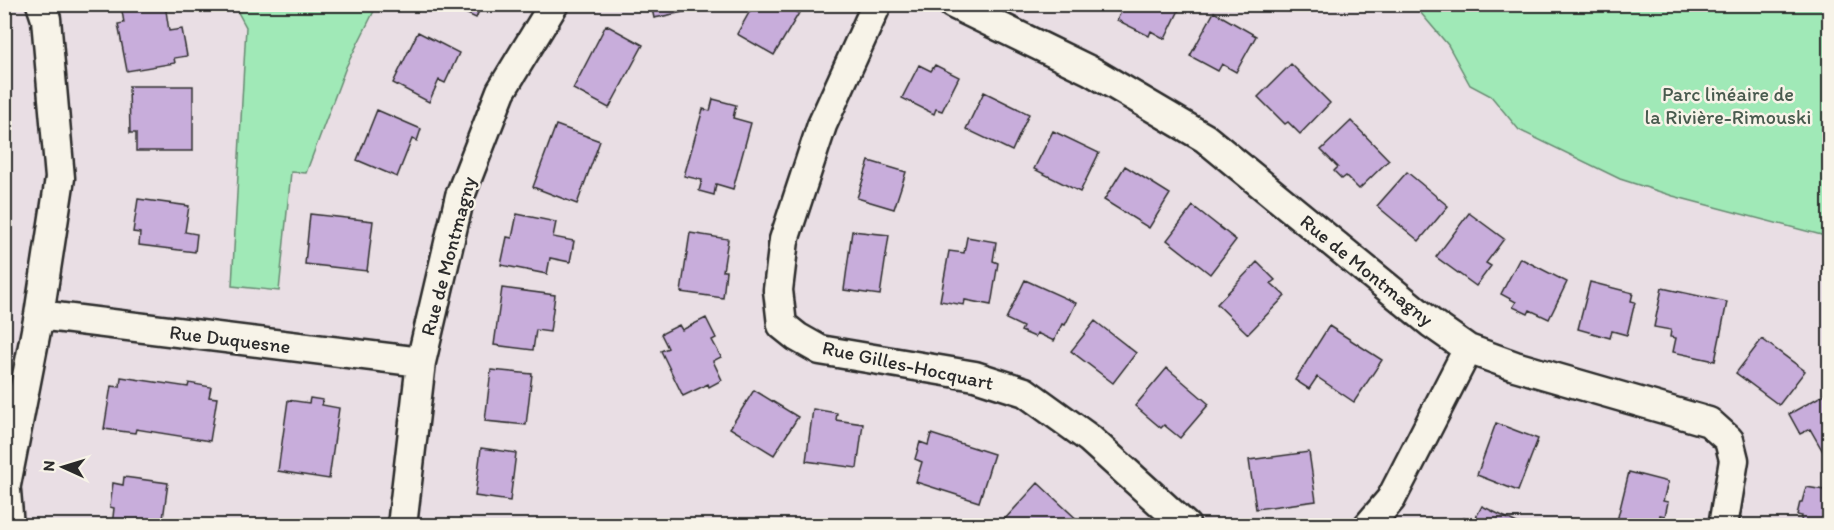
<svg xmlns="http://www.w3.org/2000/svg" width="1834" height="530" font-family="Itim,sans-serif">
<rect width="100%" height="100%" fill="#e9dee4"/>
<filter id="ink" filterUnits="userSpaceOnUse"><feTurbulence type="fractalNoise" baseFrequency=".0167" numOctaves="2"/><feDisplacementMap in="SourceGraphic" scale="12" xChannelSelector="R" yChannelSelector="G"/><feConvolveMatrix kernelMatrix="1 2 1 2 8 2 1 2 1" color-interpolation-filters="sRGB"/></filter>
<g filter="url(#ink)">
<path fill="#a0e9b7" stroke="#668a71" stroke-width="1.5" d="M234 5H377L346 67 306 173 291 172 279 291 232 286 246 27Z
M1414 5H1829V237L1673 196 1620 179 1519 130 1491 96 1470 85 1448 45Z"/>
<path fill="#c8addb" stroke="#2b2b2b" stroke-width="1.5" d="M165 4 169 31 182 29 187 56 174 58 175 63 127 71 118 24 124 23 121 5Z
M446 4H482L476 18Z
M651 4H722L654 18Z
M754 4H792L790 8 799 13 774 55 737 34Z
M1125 4H1182L1165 39 1151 31 1149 36 1117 20Z
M1214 12 1256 36 1236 72 1222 64 1218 71 1190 56Z
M606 25 643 45 609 108 573 89Z
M418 32 459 53 445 83 439 80 429 102 393 83Z
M1291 64 1330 103 1300 134 1288 122 1285 124 1258 97Z
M919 65 931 71 935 65 959 77 942 111 936 109 934 114 902 98Z
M129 86H193V151H136V133H130Z
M984 92 1029 114 1012 151 966 129Z
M713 99 736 105 733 118 751 123 733 189 716 184 714 195 699 191 702 180 684 176 703 109 710 111Z
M377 110 421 129 417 141 412 139 397 177 357 160Z
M1351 121 1389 160 1359 189 1346 176 1342 179 1334 171 1338 167 1321 150Z
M556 125 600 141 577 204 533 187Z
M1053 131 1099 153 1080 192 1034 169Z
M869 161 906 172 894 209 857 198Z
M1125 166 1170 194 1149 228 1104 200Z
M1407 172 1448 206 1419 241 1377 206Z
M138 199 189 206 185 232 197 234 195 252 139 245 140 233 133 232Z
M1193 206 1236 240 1210 274 1167 240Z
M1469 213 1504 239 1486 263 1491 266 1476 286 1436 257Z
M310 214 373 221 367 271 305 264Z
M517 214 556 222 553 237 574 241 570 262 550 258 547 274 501 265 507 237 512 238Z
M852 231 889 235 880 295 844 290Z
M690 233 728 239 723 271H726L723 298 681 292Z
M967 237 996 242 993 261 998 263 991 305 965 300 964 305 940 301 949 251 964 253Z
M1520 258 1567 282 1549 319 1530 310 1528 314 1513 307 1516 302 1501 294Z
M1257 262 1275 280 1271 283 1285 296 1248 334 1217 304Z
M1025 280 1076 303 1065 325 1062 324 1054 341 1037 333 1035 337 1021 331 1023 327 1006 319Z
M1590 282 1633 293 1631 301 1635 302 1627 335 1612 331 1610 338 1578 329Z
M502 288 555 295 550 332 536 330 533 350 494 345Z
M1662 288 1727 302 1715 361 1673 352 1676 338 1670 337 1671 330 1654 327Z
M706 318 716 338 712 340 721 357 713 361 722 380 709 387 708 384 683 396 661 351 668 348 661 334 679 325 682 330Z
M1095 321 1136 353 1113 383 1071 351Z
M1329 326 1382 360 1354 402 1317 377 1309 389 1295 380Z
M1762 339 1805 371 1779 405 1736 373Z
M1167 368 1209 404 1180 438 1164 425 1161 428 1135 406Z
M491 370 532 374 526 425 485 421Z
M121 377 188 387 189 383 211 387 209 397 217 398 210 441 136 429 135 433 104 429 111 386 120 387Z
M754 390 798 417 774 455 730 428Z
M1830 391V452L1825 455 1810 429 1800 434 1789 414Z
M310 398 323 400 322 405 339 408 329 479 278 471 288 400 309 403Z
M813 409 837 413 836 420 863 424 857 468 806 461Z
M1496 423 1538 439 1518 491 1477 475Z
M931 434 994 454 979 502 916 482 922 462 915 459 920 442 928 445Z
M481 448 516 453 510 501 475 496Z
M1309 452 1316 501 1256 509 1249 460Z
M1629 472 1668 482 1663 501 1668 502 1665 516 1660 515 1658 526 1616 525Z
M124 477 168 483 162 526H112L114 508 110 507 113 483 123 485Z
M1038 483 1084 526H1008L1003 521Z
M1806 487 1830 491V526H1800L1802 516 1797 515 1800 502H1802Z
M1482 506 1519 524V526H1461L1464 518 1473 523Z"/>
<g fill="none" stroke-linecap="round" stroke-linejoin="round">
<defs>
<path id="minor" d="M877 4 822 125 784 240 778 290 782 325 797 337 820 350 975 376 1025 392 1090 439 1186 526
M953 4 1091 71 1205 138 1431 323 1468 349 1515 366 1709 422 1729 440 1734 460 1723 526
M39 315 421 362
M6 491 9 526
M4 495 39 315 60 178 46 19 41 4
M402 526 421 362 460 196 501 91 554 4
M1368 526 1391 499 1468 349"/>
</defs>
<use href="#minor" stroke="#2b2b2b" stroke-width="33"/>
<use href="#minor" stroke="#f7f3e8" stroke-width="28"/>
</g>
</g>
<g text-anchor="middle" stroke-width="5" stroke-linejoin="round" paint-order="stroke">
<g font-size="20" fill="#485a4e" stroke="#f7f3e8">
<text x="1728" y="101">Parc linéaire de<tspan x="1728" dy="23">la Rivière-Rimouski</tspan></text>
</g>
<g font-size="20" fill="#2b2b2b" stroke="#f7f3e8">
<text transform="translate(448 256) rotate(-75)" y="7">Rue de Montmagny</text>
<text transform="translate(1367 270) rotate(39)" y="7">Rue de Montmagny</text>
<text transform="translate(230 339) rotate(7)" y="7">Rue Duquesne</text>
<text transform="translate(908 365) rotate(12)" y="7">Rue Gilles-Hocquart</text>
</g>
</g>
<rect width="1834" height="530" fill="none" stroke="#f7f3e8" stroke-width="24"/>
<rect x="12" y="12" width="1810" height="506" fill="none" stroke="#2b2b2b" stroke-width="2" filter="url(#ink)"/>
<g transform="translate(63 467) rotate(274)" stroke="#f7f3e8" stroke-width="4.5" paint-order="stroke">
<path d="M0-4.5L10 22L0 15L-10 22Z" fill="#2b2b2b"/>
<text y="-9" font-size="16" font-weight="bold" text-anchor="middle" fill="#2b2b2b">N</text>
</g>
</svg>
